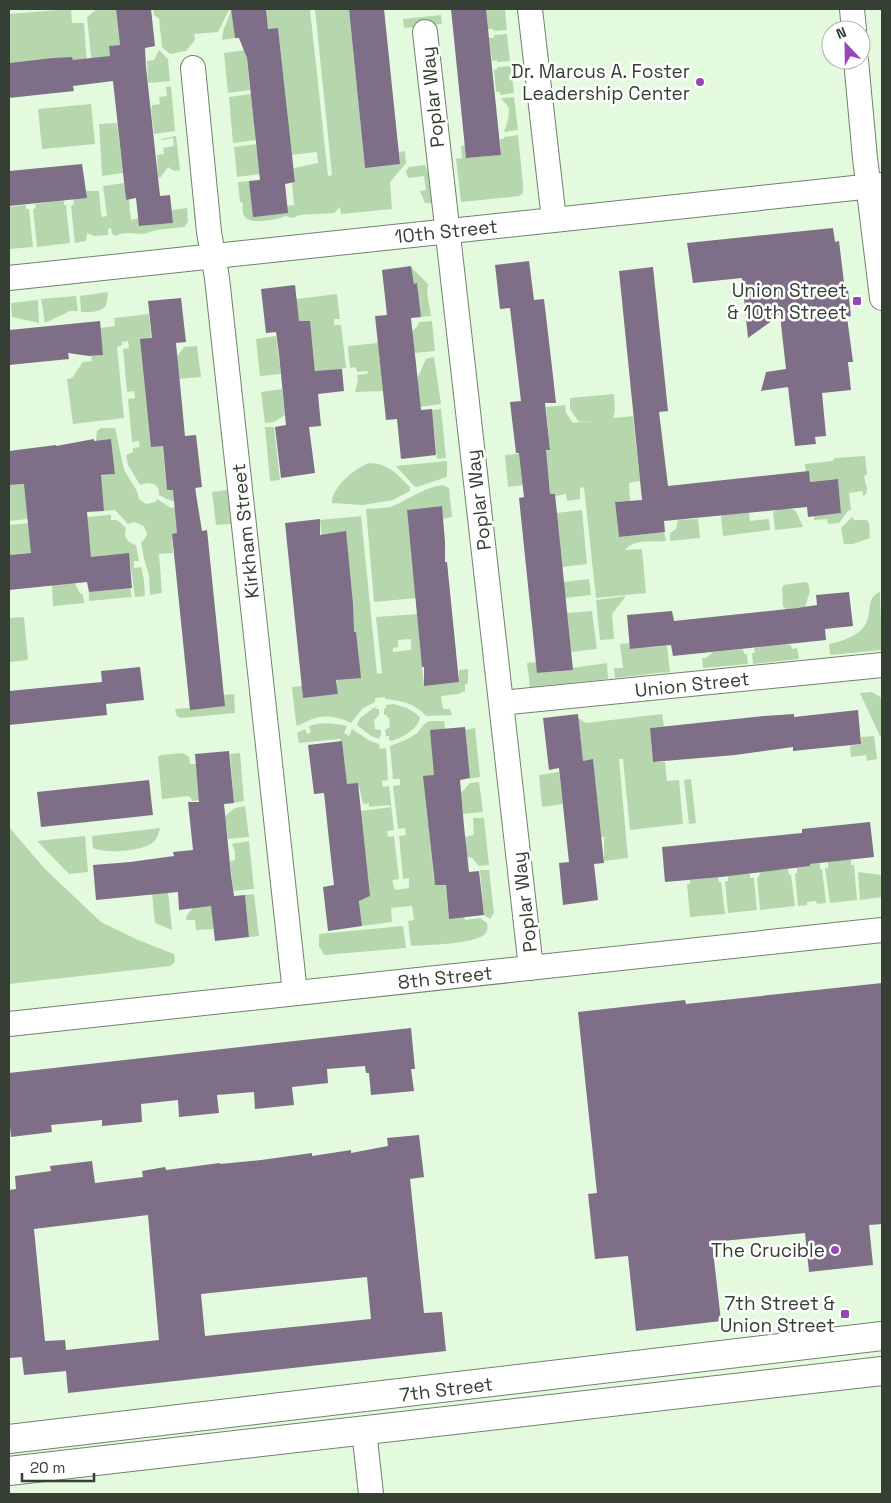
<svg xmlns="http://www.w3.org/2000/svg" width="891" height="1503" font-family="'Space Grotesk',sans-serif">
<rect width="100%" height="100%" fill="#e4fadf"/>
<path fill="#b6d7ae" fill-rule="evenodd" d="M71 9 72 23H84L87 65 73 60 72 57 9 63V14Z
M97 9H116L120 45 109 46 112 73 93 75 87 17Z
M153 9H229V10L218 32 194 34 195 40 186 51 170 54 162 47 159 19 154 15Z
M231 9 235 38 222 40C222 28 229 20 231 9Z
M266 9H310L328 176 332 175 315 9H349L365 167 400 163 399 152 405 151 406 163 390 182 392 209 341 214 340 207 334 213 300 215 293 218 285 216C279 220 251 224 246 218 242 214 242 208 243 203L240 202 238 182 249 181 287 206 294 205 292 183 295 182 294 168 318 163 317 152 292 155 278 28 268 29Z
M486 9H505L507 30 494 31 493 29H488Z
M441 15 442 24 404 28 403 19Z
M507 34 510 61 497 62V60L492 61 489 38H494V35Z
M159 50 168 59 170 81 148 83 147 61 154 60Z
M246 50 250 90 228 93 224 53Z
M511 66 514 93 500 95V92H496L494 70 497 69 498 67Z
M171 86 175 131 154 134 151 108H152V105L160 104 159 97 167 96 166 87Z
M251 94 256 140 233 143 229 97Z
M514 97 518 130 504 132 508 120 509 108 501 98Z
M91 104 95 144 42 149 38 109Z
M117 123 123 173 102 176 99 124Z
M518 135 523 185V193L519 196 461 202 456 159 462 158 461 146 465 145 466 158 501 155 500 139H504V137Z
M176 136 180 170 174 171 168 167 160 178 158 177 157 155 164 154 163 148 174 146 173 138 161 140V139Z
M256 144 260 174 237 177 234 147Z
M425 165 432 181 434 203H425L420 191 426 190 424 176 408 178 406 171 409 167Z
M124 183 126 200 129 199 131 220 139 218V226L173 223 172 210 187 208 188 222 184 227C175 228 165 229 156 230 151 231 148 233 144 234 133 234 126 231 116 236L112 234 111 228 108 229V235L94 236 87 233 86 241 75 243 71 206 74 204 73 199 86 191H99L101 214 102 217 107 216 103 186Z
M64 200V205H66L70 243 37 247 33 209 36 208 35 204Z
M26 205V209H29L33 247 9 249V207Z
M411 267 428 284 427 292 431 316 421 317 417 284H414Z
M108 292 106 306C98 313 92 312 81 312L80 296Z
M337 294 340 319H334V325H341L346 368 339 369V372L316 375 310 323 299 324 296 299Z
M76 296 78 311H70L45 323 41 299Z
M38 300 39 323 12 317 11 303Z
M149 314 167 490 196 488V499C177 503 176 504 159 495 160 483 150 481 140 485L128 465 126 455 133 452V448L140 447 139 441 132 442 128 399 135 398 134 391 127 392 123 349 129 348 128 341 122 342V345L117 347 124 418 73 424 67 379 72 378 83 362 92 361 91 356 103 355 100 328 115 326 114 318Z
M432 321 435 351 414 353 412 331 417 327 419 322Z
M276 336 281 374 260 376 256 339Z
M378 343 383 391 355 392 358 381 357 375 367 374 368 371 357 372 356 367 350 368 348 346Z
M197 346 201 377 179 379 177 356 184 347Z
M434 357 441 404 420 407 417 379 426 359Z
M282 389 285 415 274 422 265 423 261 392Z
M614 394 615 411 613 418 633 416 640 481 629 483 630 501 615 502 619 537 664 532 666 541C651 543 635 538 625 550L642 549 646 593 596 598 584 487 580 488V499L567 501 566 494 555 496 550 494 549 482 508 487 505 455 550 450 546 407 565 405 566 413 573 423 595 421 579 422 570 409V398Z
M441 409 446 458 437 459 432 410Z
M265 427H274L280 480 270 481Z
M101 428H115L124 470 137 491 139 499 146 504 156 502 157 499 171 508 178 507 177 533 172 535 173 553 159 554 162 593 150 595 149 575 144 559 141 542 144 540 147 534 144 526 134 522 128 524 115 510 104 511 97 476 115 474 111 439 96 441 97 431Z
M865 456 867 474 864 476 867 489 866 494 863 496V491L849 493 851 510 848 511 839 523 828 524 827 519 814 520V516L841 513 838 479 810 482 806 472 805 464 832 461 835 458Z
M447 461V477L417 487 414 486 396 466Z
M369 463C388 463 397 474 410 487V491L393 500 363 505 332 503C331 488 355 468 369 463Z
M27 484 28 519 9 521V485Z
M443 485 449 488 452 517 443 519 441 506 407 510 416 598 374 602 366 509C374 508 385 509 393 506 410 499 424 487 443 485Z
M227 490 231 524 216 525 212 492Z
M790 508 796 511 803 527 775 530 773 511H776L775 509Z
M582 510 587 564 562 567 556 513Z
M749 512 750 521 769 519 770 530 723 536 721 517 722 515Z
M108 515H111V520H117L126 528C123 537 127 542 136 545L139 561H134V568L141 567 144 581 145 596 135 597 130 562 91 557 87 517Z
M361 516 377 674 382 673 376 617 417 614 424 685 459 682V670L468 669V683L465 685V691L458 694 441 696 443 709H450L452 715 426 716C416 704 400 700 385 699V697L375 698V702L363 708 351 723C339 717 325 714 312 719 307 721 302 724 297 726L296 723 292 687 302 686 303 698 338 694 320 520ZM411 639V650L393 652V648L398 647V640Z
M852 517 854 520H867L869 523 870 538 853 544H844L841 528Z
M698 519 700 538 670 541V533L676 529 678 520Z
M31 523 37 552 9 555V525Z
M589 579 591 595 565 598 563 582Z
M805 582 808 583 810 591 805 607 786 609 783 606 782 588 784 585Z
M75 583 79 592 83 595 84 603 53 606 52 585Z
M130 588 132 597 89 601V592Z
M880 592 882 650 830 655 829 644C841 642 861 635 866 623 872 611 866 597 880 592Z
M626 596 612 614 614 639 600 640 596 600Z
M592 611 597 649 571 652 567 613Z
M24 617 28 660 9 662V618Z
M630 643 631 649 667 646 670 672 660 673V671L659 673 615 678 614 668H623L620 644Z
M786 644 791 645 792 649 797 648 799 659 753 664 752 653H755L754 648Z
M743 649 744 654H747L748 664 703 668 702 658H706L713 652Z
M536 662 538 673 572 670V668L607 663 608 679 530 687 527 663Z
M872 692 882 698V737L880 736 860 693Z
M234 694 235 713 181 718 177 716 175 709 189 708 190 710 223 695Z
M393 704C402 706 415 710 420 718 417 730 402 738 391 741L389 740V736H386L385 730 390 727 389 718 387 717V715H384V709L386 708V705Z
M375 707 376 709H379V715L374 720 375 729 381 730V736L379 737 380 739 371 736 357 725 360 718Z
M662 714 664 726 650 728 653 762H665L667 781 679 780 683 824 630 830 623 759H619L628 858 604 861V837H601L593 760 583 761 578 718 586 723Z
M429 721H444L445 729 435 776 429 829 434 881H445L449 918 464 917 465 920 480 918 487 923C488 927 488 930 485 934 476 944 426 945 411 946L408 921 414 920 412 906 391 908 392 922 362 926 358 888 361 811 391 807 389 805 369 807V803L363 804 359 786 347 785 342 742 340 739 299 743 297 733 305 729 307 734 311 732 309 726C323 722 333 723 347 726L344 733 349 736 352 729 370 741 379 744 380 749 386 748 388 780 382 781 383 787 389 786 394 830 387 831 388 837 394 836 399 879 392 880 395 890 409 888V878L403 879 399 836 406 835 405 828 398 829 393 786 400 785V779H393L390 746C399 743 409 739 417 733 421 729 423 724 429 721Z
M475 728 480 777 468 779 470 778 465 730Z
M874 736 877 759 867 761 866 755 851 757 850 746 861 744V737Z
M183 753 189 757 190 764H196L200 800 192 801 191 798 188 796 162 799 158 757 161 755Z
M240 753 244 801 234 803 230 754Z
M559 772 563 804 542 807 539 775Z
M691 779 696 823 689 824 684 780Z
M479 782 483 812 463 814 461 793 470 783Z
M245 806 249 837 228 839 225 816 235 808Z
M473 818H484L489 865 479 866 472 858 467 857 465 837 474 835Z
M9 827 44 868 101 922 138 940 174 954 175 962 170 966 9 984Z
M160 828C159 831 158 836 156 839 148 852 106 854 93 848L92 836Z
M85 836 88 872 69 874 37 841Z
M249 841 254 889 233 891 230 861 235 860V851L232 844Z
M851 859V865H854L857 900 830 903 825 868H828V862Z
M820 863V869H822L826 903 817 904 816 901 807 902V905L798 906 795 874 797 873V868L810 866V864Z
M788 869 789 874 791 875 795 906 760 910 757 878 759 877 760 872Z
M480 870H489L494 913 490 919 484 915Z
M858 872 882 875V897L860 900Z
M750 873V878H754L757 910 728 913 725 881H728V876Z
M718 877 719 882H721L725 914 690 917 687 884H690V880Z
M168 892 172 930 155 923 152 894Z
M254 894 259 936 249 937 245 895Z
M211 905 214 929 196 930 195 920H186L187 915 193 908Z
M403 926 406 948 324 955 319 946V934Z"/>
<path fill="#7e6e87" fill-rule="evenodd" d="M116 9H151L155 46 145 48 146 67 160 196 170 195 173 223 139 226 136 198 126 200 113 81 73 86 74 91 9 98V63L53 58 72 57 73 60 110 56 109 46 120 45Z
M231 9H266L268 29 278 28 295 182 285 184 288 213 253 217 249 181 260 180 247 58 239 38H235Z
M349 9H384L400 164 365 168Z
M451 9H486L501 155 466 158Z
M82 164 87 198 9 206V171Z
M833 228 835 242 839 241 845 291 848 290 851 316 847 317 853 362H848L851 390 822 393 826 436 815 437 816 444 795 446 788 387 761 391 766 372 786 369 780 315 748 338 742 278 693 283 687 243Z
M529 261 534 300 544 299 553 376 556 403H545L550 450H546L550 494H555L573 670 537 673 519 498 524 497 519 453H516L510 402 521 401 510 308 500 309 495 265Z
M411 266 414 284 417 283 421 317 411 318 421 410 432 409 436 455 401 459 397 419 386 420 375 316 387 315 382 270Z
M653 267 668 411 659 412 668 486 809 471 810 482 838 479 841 513 808 517 807 507 664 521 665 532 619 537 615 502 642 500 619 271Z
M295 285 299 321H310L315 371 342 369 344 391 318 394 321 426 309 427 315 473 281 478 275 427 286 425 279 354 276 332 266 333 261 289Z
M181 298 186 342 176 343 183 415 185 436 196 435 202 487 195 488 202 531 207 530 225 706 190 710 172 534 177 533 173 490H167L163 446 151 447 140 339 152 338 148 301Z
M100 321 103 355 89 356 68 353 69 359 9 365V330Z
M94 439V441L111 439 115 474 101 475 104 511 87 512 91 557 129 553 132 588 89 592 87 582 9 590V555L31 553 24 484 9 485V451L56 445V446Z
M442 506 445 542V562H447L459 682 424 686V667H422L407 510Z
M320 519V535L346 531 353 604 354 632H356L361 678 336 680 338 694 303 698 285 523Z
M849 592 853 626 825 629 826 640 673 656 671 645 630 649 627 615 672 611 674 621 797 608 817 605 816 595Z
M140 667 144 700 106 704 107 715 9 725V691L102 682 101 671Z
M858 710 861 744 793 751V747L735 755 653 762 650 728 764 716 794 714V717Z
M578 714 583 761 593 759 604 863 594 864 598 900 563 905 559 863 569 862 559 768 549 770 543 718Z
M465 727 470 778 460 780 464 826 469 872 479 871 484 915 449 919 446 885H435L423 776 434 775 430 730Z
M342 741 347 784 358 783 370 896 359 901 362 926 328 931 323 887 334 885 329 840 324 793 314 794 308 745Z
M229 751 234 803 224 804 231 875 234 896 245 895 249 937 215 941 211 906 179 910 178 892 96 900 93 865 130 862 174 856 173 852 193 850 188 802H199L195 754Z
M149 780 153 815 41 827 37 792Z
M870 822 874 857 810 864V866L721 877 665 882 662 847 802 833V829Z
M882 983V1224L869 1225 873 1265 809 1272 805 1233 712 1242 721 1321 636 1331 628 1256 595 1259 588 1194 597 1193 578 1012 685 1000 686 1004Z
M411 1028 415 1069H411L414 1091 371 1095 369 1073H366L365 1066 327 1069 328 1083 292 1087 294 1105 255 1109 254 1092 217 1095 219 1113 179 1117 178 1100 141 1104 142 1122 102 1126V1120L51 1125 52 1132 11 1137 9 1116V1073Z
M419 1135 424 1177 410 1179 424 1313 442 1312 446 1351 68 1393 66 1371 24 1375 22 1357 9 1358V1190L16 1189 15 1176 51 1171 50 1166 92 1161 95 1183 143 1177 142 1171 165 1167 166 1170 220 1163V1164L261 1160 312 1153V1156L351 1150V1153L388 1146 387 1138ZM148 1215 159 1340 66 1350 65 1340 45 1341 34 1229ZM367 1277 371 1319 205 1336 201 1294Z"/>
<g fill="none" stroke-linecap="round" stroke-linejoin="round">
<defs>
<path id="minor" d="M530 9 554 220
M852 9 854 30
M425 32 531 968
M856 60 865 158 882 298
M193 68 209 232 217 278 295 993
M9 278 882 185
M501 703 882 665
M9 1024 882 930
M364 1430 371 1494"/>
<path id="major" d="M9 1439 882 1336
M9 1471 882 1371"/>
</defs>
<use href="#minor" stroke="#70836b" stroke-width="26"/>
<use href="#major" stroke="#70836b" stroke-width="30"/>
<use href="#minor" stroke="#fff" stroke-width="24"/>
<use href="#major" stroke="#fff" stroke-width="28"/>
</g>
<g fill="#9648b9" stroke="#fff" stroke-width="2">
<circle cx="700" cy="82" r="5"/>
<rect x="852" y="296" width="10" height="10" rx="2.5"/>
<circle cx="835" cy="1250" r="5"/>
<rect x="840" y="1309" width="10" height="10" rx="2.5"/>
</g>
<g text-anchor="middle" stroke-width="5" stroke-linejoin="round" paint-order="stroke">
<g font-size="19" fill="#363f34" stroke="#fff" text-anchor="end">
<text x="690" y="78">Dr. Marcus A. Foster<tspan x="690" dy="22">Leadership Center</tspan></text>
<text x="847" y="297">Union Street<tspan x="847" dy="22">&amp; 10th Street</tspan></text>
<text x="825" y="1257">The Crucible</text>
<text x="835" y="1310">7th Street &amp;<tspan x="835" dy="22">Union Street</tspan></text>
</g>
<g font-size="19" fill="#363f34" stroke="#fff">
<text transform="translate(432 97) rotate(-96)" y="7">Poplar Way</text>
<text transform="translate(446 231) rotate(-6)" y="7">10th Street</text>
<text transform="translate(478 500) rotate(-97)" y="7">Poplar Way</text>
<text transform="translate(245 531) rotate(-96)" y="7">Kirkham Street</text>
<text transform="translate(692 684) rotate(-6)" y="7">Union Street</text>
<text transform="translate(524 902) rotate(-97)" y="7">Poplar Way</text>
<text transform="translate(445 977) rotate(-6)" y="7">8th Street</text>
<text transform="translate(446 1389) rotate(-7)" y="7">7th Street</text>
</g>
</g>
<rect width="891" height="1503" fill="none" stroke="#363f34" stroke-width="20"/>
<g transform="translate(846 45) rotate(338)"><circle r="24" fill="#ffffff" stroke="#afb2ae"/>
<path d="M0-4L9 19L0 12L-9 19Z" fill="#9648b9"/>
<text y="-8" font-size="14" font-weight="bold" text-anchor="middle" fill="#363f34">N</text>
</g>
<path d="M22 1473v8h72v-8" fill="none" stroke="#363f34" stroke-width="2.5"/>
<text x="30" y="1473" font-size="15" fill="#363f34" stroke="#ffffff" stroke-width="4" paint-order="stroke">20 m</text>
</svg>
